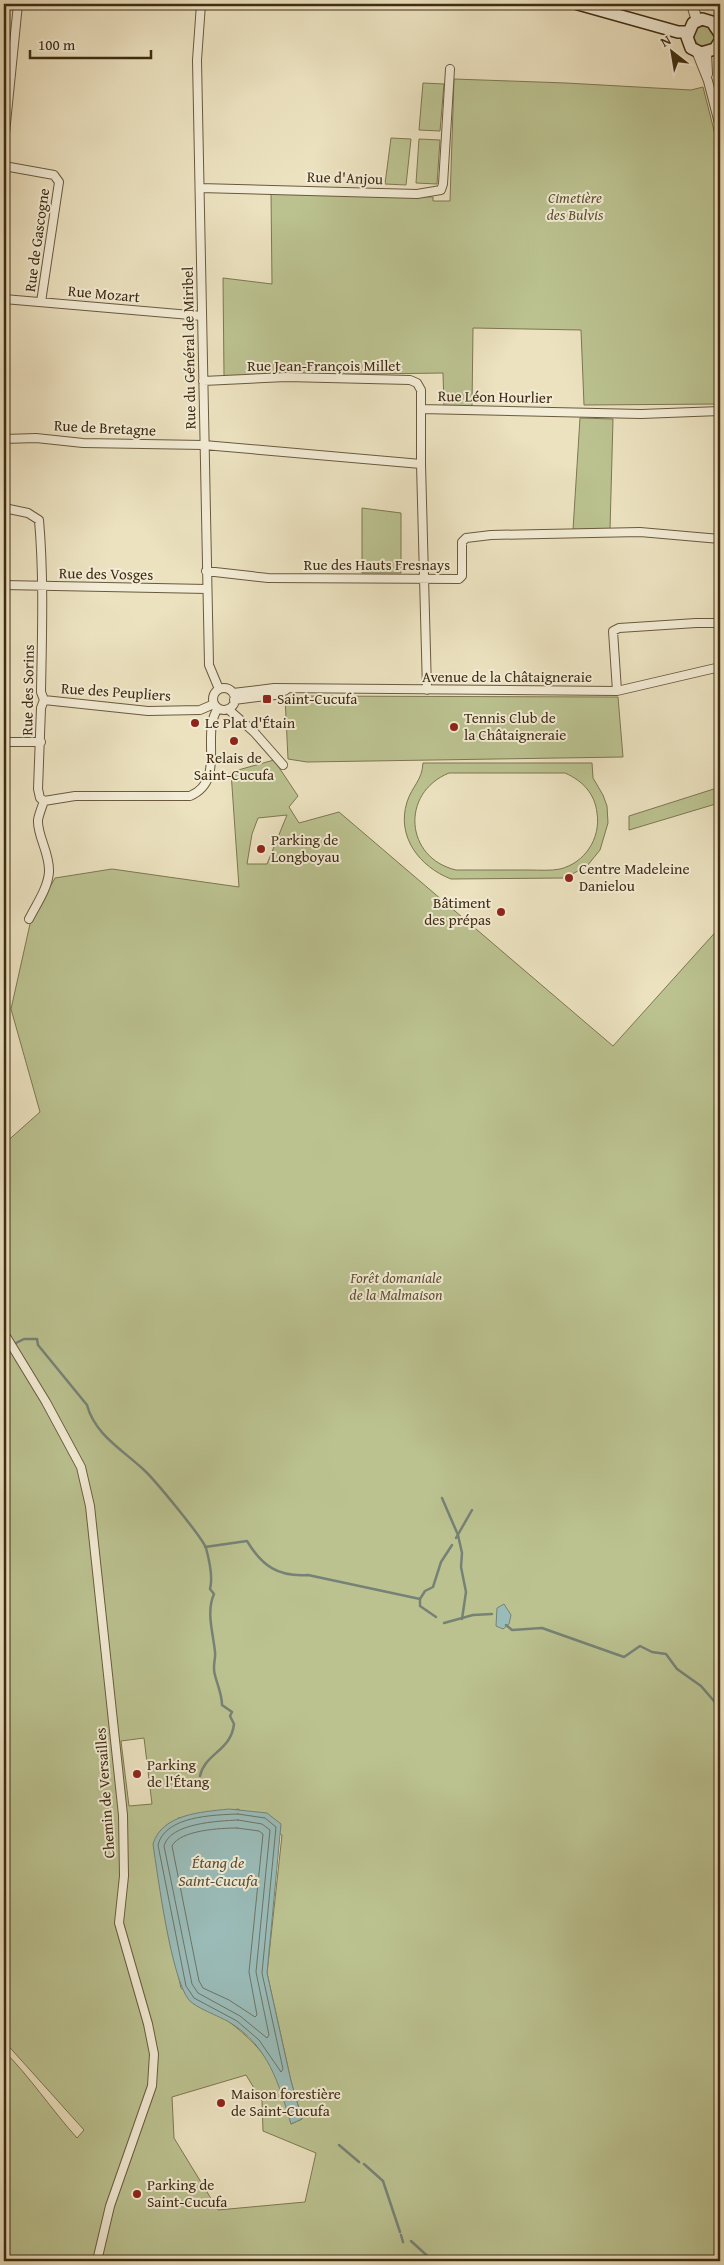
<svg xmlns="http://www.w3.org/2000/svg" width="724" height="2265" font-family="'Gentium Book Plus',serif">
<rect width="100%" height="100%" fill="#ece2c0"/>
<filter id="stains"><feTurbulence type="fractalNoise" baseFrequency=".004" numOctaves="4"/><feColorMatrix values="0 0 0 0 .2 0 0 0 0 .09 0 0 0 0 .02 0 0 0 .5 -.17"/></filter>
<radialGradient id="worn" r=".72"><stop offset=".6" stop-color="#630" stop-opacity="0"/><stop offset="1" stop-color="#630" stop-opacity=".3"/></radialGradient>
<path fill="#bbc290" stroke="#7d7751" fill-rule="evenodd" d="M694 36a10 10 0 1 1 20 0a10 10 0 1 1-20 0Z
M454 79 566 83 691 90 703 87 720 154V404L584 405 581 330 473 328 472 406H444L443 373 224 376 223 278 272 284 271 193 433 197V201H450Z
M423 83 444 84 440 131 419 130Z
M391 138 411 139 406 185 385 184Z
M419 139 440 140 437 184 416 183Z
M580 418 613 419 610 530H573Z
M362 508 401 513V573H362Z
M285 696 618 697 623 757 307 762 288 759Z
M274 760 298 796 289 807 299 823 339 812 613 1046 720 927V2261H4V2051C31 2078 51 2109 77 2138L84 2130 4 2041V1144L40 1112 11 1009 30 924 55 878 112 869 239 887 231 772ZM287 815 267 864H247L252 834 258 818ZM144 1738 152 1804 129 1806 121 1741ZM238 1809 282 1835 267 1973 291 2081 302 2119 291 2124C287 2109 284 2093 278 2079 259 2036 217 2014 181 1988L162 1900 178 1818ZM246 2075 262 2101 263 2131 316 2153 305 2202 218 2210 174 2138 172 2097Z
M423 763H592L593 778 603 795 607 806 608 823 600 850 587 866 565 878 451 879C420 867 396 837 407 802 412 786 422 781 423 763ZM449 773H565C583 781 595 794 597 813 601 838 585 863 560 869 551 871 539 870 529 870 505 870 481 870 456 870 405 858 400 793 449 773Z
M720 787V806L719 803 629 830V816Z"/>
<path fill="#9abcb9" stroke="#768276" d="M504 1604 511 1615 509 1624 503 1629 496 1626 497 1608Z
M229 1809 267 1813 281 1824 267 1973 291 2081 302 2119 291 2124C279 2084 268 2045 229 2022 219 2016 196 2008 189 2000 171 1978 158 1877 153 1844 162 1814 201 1812 229 1809Z"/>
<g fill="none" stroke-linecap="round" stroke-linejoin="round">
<path stroke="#6c7466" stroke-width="1" d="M238 1814 265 1818 276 1827 262 1973 283 2069 281 2072 259 2040 237 2021 194 1998 186 1986 158 1845C165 1816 213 1815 238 1814Z
M238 1820 262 1824 270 1830 256 1972 269 2035 267 2038 240 2016 198 1993 192 1984 164 1846C170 1823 218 1821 238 1820Z
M237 1828 259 1831 263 1834 249 1972 257 2015 255 2017 229 2000 203 1988 199 1981 172 1846C180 1830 221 1828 237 1828Z"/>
<path stroke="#768276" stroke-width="2.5" d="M16 1343 24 1339H37L38 1345 87 1405C95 1435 123 1450 144 1470 154 1479 202 1537 206 1548 209 1559 213 1578 210 1589L214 1594C206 1612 213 1632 215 1652 216 1659 212 1666 215 1675 217 1684 222 1694 222 1705L232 1712 230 1716 234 1724C231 1751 205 1753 200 1776
M4 1345 7 1346
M442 1498 458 1535 462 1553 461 1567 466 1592 462 1619
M456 1538 472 1510
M205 1547 247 1541C262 1566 278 1577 308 1575L420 1599V1606L436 1617
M420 1599 425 1591 433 1587 441 1562 452 1545
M444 1623 473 1615 492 1614
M506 1625 512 1630 542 1628 624 1657 640 1646 652 1652 666 1654 677 1669 701 1686 720 1708
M339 2145 359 2162
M364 2164 383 2181 400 2232
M401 2235 403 2242
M411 2241 433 2261"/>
<defs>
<path id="minor" d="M201 4 197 60 209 665 219 689
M696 51 708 81 720 127
M707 53 708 74
M4 143 18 4
M4 166 54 175 59 182 41 302
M200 188 417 194 441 190 443 184 450 69
M4 299 202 316
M421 409 641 414 720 411
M4 439 36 438 83 443 204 445 421 464V390L417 383 410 380 286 377 203 381
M421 464 427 690
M4 508 28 513 39 520C44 577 42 634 41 692L44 700 41 708 38 789 40 798 44 801C42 807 39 814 38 820 37 836 50 853 49 872 48 888 36 905 29 919
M206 571 268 578 459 579 462 576V542L466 538 491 535 640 532 720 539
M4 585 207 589
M213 699a11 11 0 1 1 22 0a11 11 0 1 1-22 0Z
M617 691 613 631 619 628 696 623H720
M233 693 274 688 617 691 720 667
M44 700 148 711 200 710 214 704
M234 700 275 695 286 690
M228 709 254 732 283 765
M4 742H41
M44 801 75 796H190C227 780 200 735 218 708
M4 1333 46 1402 81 1467 90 1506 123 1815 124 1876 119 1923 148 2024 154 2054 152 2086 110 2206 97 2261"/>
<path id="tertiary" d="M692 4 697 21"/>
<path id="secondary" d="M578 4 678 32H687
M720 34 712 22 702 19 693 23 687 37 691 48 701 53 715 49 720 41"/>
</defs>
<use href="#minor" stroke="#6a5a3e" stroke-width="10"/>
<use href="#tertiary" stroke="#6a5a3e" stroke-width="12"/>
<use href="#secondary" stroke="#3f2c12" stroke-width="14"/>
<use href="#minor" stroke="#f3ecd6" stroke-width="8"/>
<use href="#tertiary" stroke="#f3ecd6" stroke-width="10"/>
<use href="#secondary" stroke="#f3ecd6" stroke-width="11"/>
</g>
<g fill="#8f2418" stroke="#f3ecd6" stroke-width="2">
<rect x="262" y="694" width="10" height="10" rx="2.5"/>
<circle cx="195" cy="723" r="5"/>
<circle cx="454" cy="727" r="5"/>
<circle cx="234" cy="741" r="5"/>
<circle cx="261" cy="849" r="5"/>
<circle cx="569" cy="878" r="5"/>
<circle cx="501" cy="912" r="5"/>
<circle cx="137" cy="1774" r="5"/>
<circle cx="221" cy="2103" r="5"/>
<circle cx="137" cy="2194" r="5"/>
</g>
<g text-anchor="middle" stroke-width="4" stroke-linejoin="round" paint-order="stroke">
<g font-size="15" fill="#3f2c12" stroke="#f3ecd6">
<text transform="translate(345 178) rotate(2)" y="5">Rue d'Anjou</text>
<text transform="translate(37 240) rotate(-82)" y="5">Rue de Gascogne</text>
<text transform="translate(104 294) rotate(5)" y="5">Rue Mozart</text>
<text transform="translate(189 348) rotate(-91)" y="5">Rue du Général de Miribel</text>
<text x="324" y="371">Rue Jean-François Millet</text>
<text transform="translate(495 397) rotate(1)" y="5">Rue Léon Hourlier</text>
<text transform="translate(105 428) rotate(3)" y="5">Rue de Bretagne</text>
<text x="377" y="570">Rue des Hauts Fresnays</text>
<text transform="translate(106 574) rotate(1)" y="5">Rue des Vosges</text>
<text x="507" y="682">Avenue de la Châtaigneraie</text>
<text transform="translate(28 690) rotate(-89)" y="5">Rue des Sorins</text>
<text transform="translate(116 692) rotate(4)" y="5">Rue des Peupliers</text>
<text transform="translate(105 1793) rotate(-94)" y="5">Chemin de Versailles</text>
</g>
<g font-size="15" font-style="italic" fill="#5e5232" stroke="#f3ecd6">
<text x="575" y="203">Cimetière<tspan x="575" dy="17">des Bulvis</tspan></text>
<text x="396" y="1283">Forêt domaniale<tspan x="396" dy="17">de la Malmaison</tspan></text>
</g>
<g font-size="15" fill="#3f2c12" stroke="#f3ecd6" text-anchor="start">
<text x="277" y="704">Saint-Cucufa</text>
<text x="464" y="723">Tennis Club de<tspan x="464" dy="17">la Châtaigneraie</tspan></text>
<text x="205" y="728">Le Plat d'Étain</text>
<text x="234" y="763" text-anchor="middle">Relais de<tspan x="234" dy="17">Saint-Cucufa</tspan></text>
<text x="271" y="845">Parking de<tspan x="271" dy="17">Longboyau</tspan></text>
<text x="579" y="874">Centre Madeleine<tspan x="579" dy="17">Danielou</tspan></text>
<text x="491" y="908" text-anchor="end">Bâtiment<tspan x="491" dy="17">des prépas</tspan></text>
<text x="147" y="1770">Parking<tspan x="147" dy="17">de l'Étang</tspan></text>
<text x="231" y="2099">Maison forestière<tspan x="231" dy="17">de Saint-Cucufa</tspan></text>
<text x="147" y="2190">Parking de<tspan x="147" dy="17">Saint-Cucufa</tspan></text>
</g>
<g font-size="16" font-style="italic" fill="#56503c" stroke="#f3ecd6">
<text x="218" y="1868">Étang de<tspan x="218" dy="18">Saint-Cucufa</tspan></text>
</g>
</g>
<rect width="724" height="2265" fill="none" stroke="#ece2c0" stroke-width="20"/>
<rect x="5" y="5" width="714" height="2255" fill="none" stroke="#3f2c12" stroke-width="2.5"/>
<rect x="10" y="10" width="704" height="2245" fill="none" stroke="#3f2c12"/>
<g transform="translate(672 52) rotate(329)" stroke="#f3ecd6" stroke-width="4" paint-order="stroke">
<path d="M0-4L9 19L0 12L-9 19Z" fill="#3f2c12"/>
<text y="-8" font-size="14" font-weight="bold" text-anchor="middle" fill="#3f2c12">N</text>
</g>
<path d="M30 50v8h121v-8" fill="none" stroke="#3f2c12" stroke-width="2.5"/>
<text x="38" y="50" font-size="15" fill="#3f2c12" stroke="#f3ecd6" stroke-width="4" paint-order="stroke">100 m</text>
<rect width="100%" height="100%" filter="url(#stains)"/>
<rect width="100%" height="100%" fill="url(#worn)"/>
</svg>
